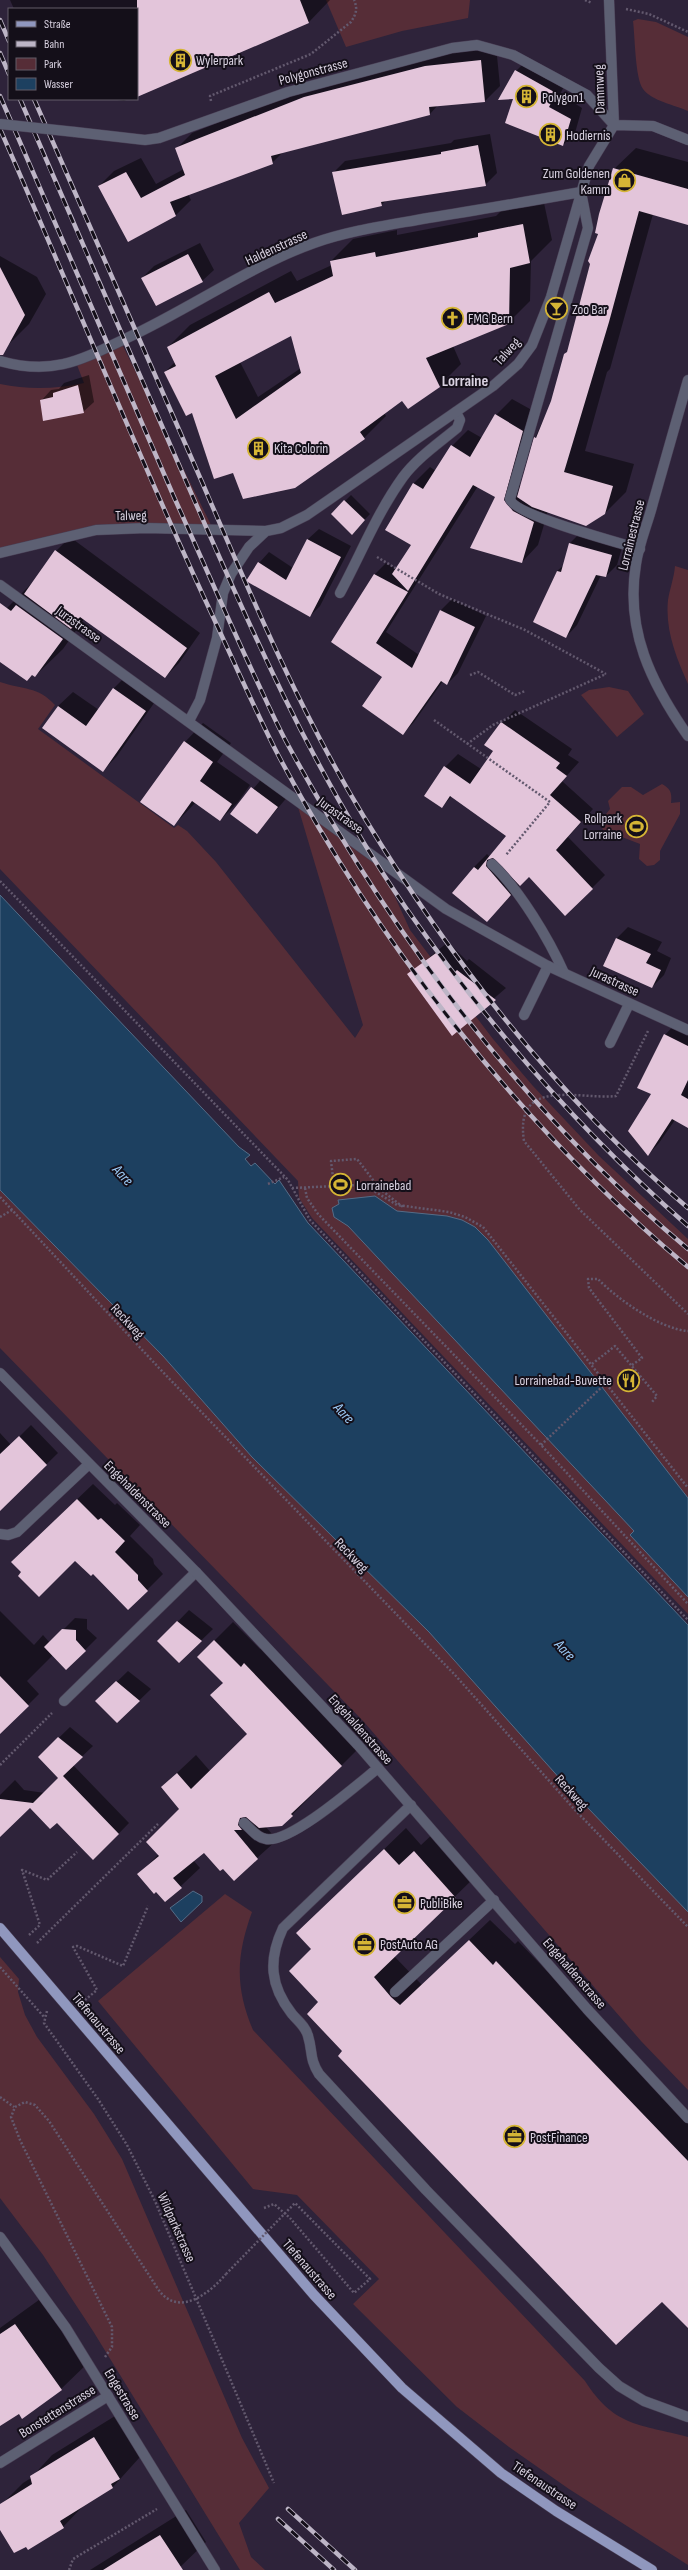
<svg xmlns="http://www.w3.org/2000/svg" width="688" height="2570" font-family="'Sofia Sans Condensed',sans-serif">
<rect width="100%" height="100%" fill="#2e233a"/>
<path fill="#562d37" d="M326 0H470L468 18 402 31 346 47Z
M638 19 656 22 688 37V111C675 105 652 101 643 89 635 78 635 36 633 21Z
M122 344 212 527H146L0 551V384C29 390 56 389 84 383L77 365Z
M675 566 688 570V684C676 657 665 630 668 600 670 588 674 578 675 566Z
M0 682C23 690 38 686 55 705L38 729 174 828 178 825 187 831 216 862 355 1038 363 1025 298 807 381 866 410 930 493 1039 533 1086 599 1156 688 1239V1614L312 1218 299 1198 298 1181 0 869Z
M609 687 628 691 644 714 617 737 581 695 589 690Z
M662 784C671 789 672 793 671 803L680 802V814L660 851V860L654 865 647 866 639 859 640 844 622 837 613 840 608 838 599 823 610 809 608 801 622 787H631L643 795Z
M0 1190 163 1356 252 1457 429 1632 688 1912V2090L641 2041 364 1722 0 1348Z
M225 1894 252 1912C236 1956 235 1987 253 2030L585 2381C615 2428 641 2424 688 2437V2565L569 2489 509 2447 457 2407 353 2304 379 2279 297 2195 253 2189 98 2001Z
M0 1957 19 1979 18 1992 25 2015 37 2037 94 2114 122 2159 242 2438 269 2488 239 2523 251 2557 265 2570H240L93 2331 43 2255 0 2198Z"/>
<path fill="#1d4060" stroke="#556c87" d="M0 895 239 1147 250 1155 245 1159 251 1166 255 1163 275 1184 279 1180 308 1223 688 1625V1912L562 1781 429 1632 252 1457 163 1356 0 1190Z
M375 1196 397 1211 447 1216 462 1220 475 1227 488 1240 688 1498V1597L630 1535 634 1531 348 1226 334 1217 332 1208 339 1204 338 1200Z
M193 1891 202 1896V1902L181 1922 170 1908Z"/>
<path fill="#0007" fill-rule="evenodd" d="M10 0H330L309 22 137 95V9H14Z
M496 46 500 86 485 101 438 105 430 114 284 151 272 163 188 194 191 200 176 215 129 241 99 186 114 171 141 158 156 184 184 169 177 148 192 133 320 82 440 51Z
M528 59 567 81 560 94 582 108 575 133 563 145 515 98 500 99 516 71Z
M110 99H129L124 101Z
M490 134 497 173 485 185 387 200 381 205 334 172 345 161 451 143 454 140Z
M636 148 688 162V223L653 214 610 369 607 372 585 451 634 464 626 492 604 514 548 511 538 545 522 562 497 497 478 486 386 632 419 655 441 610 452 599 486 616 458 673 447 684 443 681 414 722 403 734 383 677 332 642 375 574 386 563 396 569 413 545 386 529 414 483 430 467 436 471 452 446 468 430 482 438 496 415 512 399 539 414 519 484 521 486 535 438 552 401 568 351 614 169Z
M544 203 552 240 531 261 530 301 508 323 453 346 461 364 439 386 402 399 384 413 386 416 364 438 234 471 165 372 175 362 168 347 190 325 291 271 297 281 332 265 331 261 353 239 397 230V235L496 216 501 211ZM292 334 301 368 258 397 240 362Z
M200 243 214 270 202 281 142 278 154 266Z
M0 256 37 277 46 294 29 324 8 345 0 341Z
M89 375 94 402 83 412 41 401 51 390 59 389 64 383Z
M351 495 370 514 352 533 332 514Z
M319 529 351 546 320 606 310 616 259 563 269 552 293 568 308 539Z
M581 532 623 544 617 565 606 576 601 575 577 625 566 637 534 622 557 571 564 565 570 543Z
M70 537 200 633 179 663 165 677 84 619 63 649 35 676 33 674 27 680 0 660V615L34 581 56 551Z
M128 674 159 696 117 756 103 771 43 728 58 706 73 692 99 710 113 689Z
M515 710 572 749 568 755 579 762 562 781 593 809 568 837 605 875 592 888 529 875 500 908 474 867 487 854 490 857 508 836 452 796 442 807 445 767 458 754 481 769 494 751 502 723Z
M203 723 231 743 217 762 250 785 238 802 220 820 195 803 174 825 185 742Z
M264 776 289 795 257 833 232 814Z
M628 927 662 942 657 951 671 958 664 975 652 987 604 966 617 938Z
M448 942 467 961 469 959 506 988 453 1034 409 974Z
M676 1023 688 1029V1127L675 1120 659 1143 648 1155 652 1094 665 1035Z
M31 1425 58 1453 0 1510V1433L11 1445Z
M93 1484 115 1505 117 1503 140 1525 130 1536 153 1559 154 1564 163 1574 128 1609 93 1573 75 1559 23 1572 28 1546Z
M189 1610 213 1629 179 1662 159 1641Z
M0 1611 34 1645 43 1635 50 1643 75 1618 87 1619V1629L97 1638 66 1669 53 1655 27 1681 39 1694 9 1724 0 1715Z
M233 1622 260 1649 264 1645 360 1747 282 1825 266 1827 277 1840 234 1879 204 1851 193 1860 200 1868 165 1901 139 1874 159 1854 180 1809 162 1787 196 1755 210 1771 248 1734 224 1683 198 1657Z
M128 1671 151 1689 117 1722 97 1701Z
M70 1727 93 1746 73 1765 129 1823 94 1859 57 1821 30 1807 0 1826V1795L15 1780 24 1790 45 1793 60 1778 39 1757Z
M406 1828 421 1845 436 1831 476 1876 394 1956 422 1985 490 1920 515 1944 518 1941 688 2118V2327L662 2300 343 2051 320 2002 312 1949 319 1912Z
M43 2297 89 2362 61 2389 0 2425V2328Z
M115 2416 140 2457 112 2488 84 2505 63 2527 26 2545 0 2528 2 2504 23 2483 31 2478 52 2455Z
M186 2510 206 2542 177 2570H90Z"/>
<path fill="#e3c5da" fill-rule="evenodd" d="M137 0H300L309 23 137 97Z
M481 60 485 102 429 107 430 115 271 156 273 164 170 202 176 216 128 242 98 186 126 172 141 198 185 175 175 148 197 139 304 97 425 66Z
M515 70 556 93 549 107 571 119 563 146 505 123 513 99 498 100Z
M478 145 486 186 381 202 382 206 342 215 332 172 441 154V152Z
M613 168 688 189V225L639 211 609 322 564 472 613 486 605 514 586 526 532 507 517 497 534 437 536 438 551 401 564 354 567 352 590 264 588 261 598 234 595 233 599 214Z
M523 224 530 263 510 268 509 324 426 358 440 387 408 409 402 401 360 432 365 439 295 488 243 499 233 473 214 479 192 413 186 416 164 372 176 366 167 347 269 292 275 303 333 276 330 261 375 252 376 257 478 237V233ZM291 336 301 373 236 419 215 376Z
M188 254 203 282 156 306 141 278Z
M0 267 25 315 3 355H0Z
M78 385 84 413 43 421 40 400 53 397V393Z
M495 414 523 431 504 500 513 511 534 522 522 563 470 548 495 497 473 485 408 591 392 574 411 545 385 530 413 483 423 489 451 445 470 457Z
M344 500 365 520 352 535 331 514Z
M307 539 341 557 310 617 246 581 258 562 286 580Z
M569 543 612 555 606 577 596 575 566 638 533 622 557 571 561 572Z
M55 550 187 648 165 678 80 617 71 629 24 594Z
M374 574 408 592 376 643 412 668 440 610 475 627 447 685 441 681 403 735 362 706 382 677 331 642Z
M0 603 11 611 16 605 63 639 35 677 32 675 27 681 0 662Z
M113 688 146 711 103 772 42 728 58 706 86 726Z
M501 722 560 763 556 768 567 776 550 795 581 822 556 850 593 889 565 916 529 877 520 886 493 858 487 860 486 866 511 895 487 922 452 893 474 867 478 870 506 836 450 796 442 808 424 796 444 766 470 784 493 751 484 745Z
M184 741 213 762 200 781 232 804 220 821 192 801 174 826 140 802Z
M251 787 278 807 257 834 230 814Z
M616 938 651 954 646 963 661 970 652 988 603 966Z
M436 953 455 972 457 970 496 1000 452 1036 407 974Z
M664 1034 688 1046V1080L681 1095 688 1099V1128L672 1119 648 1156 628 1131 651 1094 637 1088Z
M19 1436 47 1465 0 1511V1454Z
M77 1499 98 1520 101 1518 125 1541 115 1552 138 1575V1580L148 1591 128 1610 93 1574 91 1576 75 1561 39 1597 18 1576 21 1572 11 1562Z
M177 1621 202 1641 179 1663 157 1641Z
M62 1629 76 1630V1640L86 1651 66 1670 44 1647Z
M214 1640 241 1667 244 1663 342 1766 291 1814 293 1816 282 1826 259 1828 246 1817 240 1818 238 1825 242 1830H234L258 1859 234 1881 223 1869 220 1871 204 1853 173 1878 182 1888 165 1902 156 1892 154 1894 137 1874 159 1856 146 1842 179 1809 161 1787 177 1773 191 1789 247 1734 210 1695 223 1683 197 1657Z
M0 1676 29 1706 0 1734Z
M116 1681 140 1701 117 1723 95 1701Z
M58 1737 83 1757 63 1776 119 1834 93 1860 57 1823 50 1829 30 1808 0 1837V1799L33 1803 58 1778 38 1757Z
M384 1849 399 1865 414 1851 456 1898 374 1977 391 1997 400 2005 469 1940 493 1965 496 1961 688 2161V2328L662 2302 616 2345 338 2056 342 2051 307 2014 318 2002 289 1971 311 1949 296 1933Z
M15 2324 62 2390 22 2419 19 2414 0 2426V2334Z
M94 2437 120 2479 111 2484 113 2488 60 2521 64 2528 28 2550 26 2547 14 2553 0 2530V2504L32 2484 30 2476Z
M160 2535 183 2570H103L135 2550Z"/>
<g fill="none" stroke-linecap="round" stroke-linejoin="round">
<defs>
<path id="service" d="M609 0 614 125
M581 192 588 228 510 499C514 515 620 543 640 549
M340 593C361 554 377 513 403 477 417 458 439 443 457 428L460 420 456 412
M492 864C519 889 549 939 564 973
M524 1015 548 966
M610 1043 629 1004
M0 1534 8 1535 17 1532 89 1464
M64 1701 196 1572
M411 1805 283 1928C268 1960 270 1986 292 2014 298 2021 306 2027 308 2036 313 2052 309 2058 319 2074L426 2190 599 2368 619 2386 644 2401 688 2417
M244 1823C251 1829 257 1838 266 1839 290 1844 358 1784 378 1768
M395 1992 494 1900"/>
<path id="minor" d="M614 125 653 126 688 140
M75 132 145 140 159 138 288 92 452 48 477 45 513 55 587 95 614 125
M0 361C54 376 81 360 129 337 189 309 252 265 314 243 351 230 390 225 428 218 479 210 530 201 581 192
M688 380C676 421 665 462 653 503 648 523 639 543 636 564 625 630 651 683 688 736
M0 553 96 530 146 528 266 531
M0 585 446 909 548 966 688 1030
M189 721 200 700 217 638 223 593 231 574 249 547 266 531 281 528 307 515 493 386 518 364 532 345 551 297 589 166 614 125
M0 1373 196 1572 358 1745 587 2009 688 2118
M0 2463 108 2396"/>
<path id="tertiary" d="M0 2237 66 2328 215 2570"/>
<path id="primary" d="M0 1928 314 2295 402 2388 501 2473 556 2511 652 2570"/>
</defs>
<use href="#service" stroke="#493f55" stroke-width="11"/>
<use href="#minor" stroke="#493f55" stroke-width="11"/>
<use href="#tertiary" stroke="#493f55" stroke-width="11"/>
<use href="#primary" stroke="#493f55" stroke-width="11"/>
<path stroke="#63596e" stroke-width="2.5" stroke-dasharray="2 2" stroke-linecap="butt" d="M585 0 592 3
M626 9 649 14 688 32
M211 101 210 96 311 54 351 22C356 14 358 9 354 0
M377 557 439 594 525 630 606 674
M470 675 478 672 515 695 525 691
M434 720 550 802 506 855
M467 744 493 725 606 674
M0 881 288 1180 310 1220 688 1620
M648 1031 616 1096C578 1100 514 1076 524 1141L580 1210 688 1314
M268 1184 284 1177
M334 1186 331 1161 357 1159 380 1189 403 1207
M292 1188 359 1185 374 1191 397 1205 449 1212 465 1217 483 1227 688 1488
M305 1188 307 1198 318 1214 541 1445 688 1604
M0 1197 159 1368 455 1675 575 1810 688 1927
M0 1217 12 1210
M592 1364 615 1346 657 1396 652 1402
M632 1365 642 1358 589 1288 588 1279H598C617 1299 660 1329 688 1331
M541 1445 606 1383
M0 1765 52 1713
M29 1935 40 1925 22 1870 47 1880 77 1852
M37 1943 158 1824
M0 1967 44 2017
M85 2000 97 1990 73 1947 77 1946 123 1966 148 1906
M47 2011 44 2023 98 2099 127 2145 155 2201 274 2483
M0 2097 14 2107
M264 2208 274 2204 290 2218
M105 2357 112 2347V2327L20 2140 11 2117 15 2107 25 2102 35 2105 49 2121 158 2289C178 2318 209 2294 226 2274
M69 2570 73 2559 157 2509"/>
<use href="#service" stroke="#5d6073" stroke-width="10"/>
<use href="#minor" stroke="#5d6073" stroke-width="10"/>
<use href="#tertiary" stroke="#5d6073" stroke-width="10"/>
<use href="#primary" stroke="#9097be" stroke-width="10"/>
<defs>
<path id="rail" d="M0 20 9 41
M0 53 9 74
M0 96C58 230 116 363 174 497 201 557 227 617 255 677 266 700 276 723 288 745 391 934 522 1110 688 1249
M20 99C72 221 126 343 179 465 245 617 312 772 406 908 488 1025 581 1132 688 1226
M34 99C90 227 146 355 202 482 251 596 300 712 364 817 452 962 559 1099 688 1208
M0 129C70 288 135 449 208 606 230 653 251 701 274 747 375 941 521 1127 688 1267
M288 2509 355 2570
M278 2519 334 2570"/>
</defs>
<use href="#rail" stroke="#bdb5c6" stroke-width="4.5"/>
<use href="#rail" stroke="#140f19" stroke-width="3" stroke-dasharray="9" stroke-linecap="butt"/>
<defs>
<path id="minor-bridge" d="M0 124 75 132"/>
</defs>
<use href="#minor-bridge" stroke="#493f55" stroke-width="11" stroke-linecap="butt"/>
<path stroke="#63596e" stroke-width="2.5" stroke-dasharray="2 2" stroke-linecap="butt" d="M226 2274 295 2203 370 2279 354 2293 290 2218"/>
<use href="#minor-bridge" stroke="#5d6073" stroke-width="10"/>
</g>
<defs>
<symbol id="building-ring" viewBox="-11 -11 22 22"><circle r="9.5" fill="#140f19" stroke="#d5b535" stroke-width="1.5"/><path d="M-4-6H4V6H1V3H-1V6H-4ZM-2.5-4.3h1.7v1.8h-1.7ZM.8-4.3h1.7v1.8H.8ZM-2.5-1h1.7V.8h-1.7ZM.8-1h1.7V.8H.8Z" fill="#d5b535"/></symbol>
<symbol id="shop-ring" viewBox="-11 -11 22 22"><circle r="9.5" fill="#140f19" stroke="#d5b535" stroke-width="1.5"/><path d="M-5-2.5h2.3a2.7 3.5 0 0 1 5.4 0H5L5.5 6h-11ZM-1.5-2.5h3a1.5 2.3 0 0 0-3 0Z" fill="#d5b535"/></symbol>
<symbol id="bar-ring" viewBox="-11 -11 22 22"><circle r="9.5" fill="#140f19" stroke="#d5b535" stroke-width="1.5"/><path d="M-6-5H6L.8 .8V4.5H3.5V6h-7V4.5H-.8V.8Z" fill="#d5b535"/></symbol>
<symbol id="church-ring" viewBox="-11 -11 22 22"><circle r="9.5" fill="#140f19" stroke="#d5b535" stroke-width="1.5"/><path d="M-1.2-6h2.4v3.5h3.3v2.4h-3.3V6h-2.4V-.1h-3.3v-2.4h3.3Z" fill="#d5b535"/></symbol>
<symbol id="stadium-ring" viewBox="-11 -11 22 22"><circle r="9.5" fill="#140f19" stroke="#d5b535" stroke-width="1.5"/><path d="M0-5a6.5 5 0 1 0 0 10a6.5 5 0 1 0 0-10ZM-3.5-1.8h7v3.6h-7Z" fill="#d5b535"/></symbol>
<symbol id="restaurant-ring" viewBox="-11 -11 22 22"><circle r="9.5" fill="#140f19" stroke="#d5b535" stroke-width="1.5"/><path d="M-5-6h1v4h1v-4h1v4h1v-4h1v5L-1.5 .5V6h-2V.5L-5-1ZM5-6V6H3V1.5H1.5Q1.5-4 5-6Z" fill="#d5b535"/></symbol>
<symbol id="office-ring" viewBox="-11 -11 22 22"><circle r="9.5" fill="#140f19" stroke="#d5b535" stroke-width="1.5"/><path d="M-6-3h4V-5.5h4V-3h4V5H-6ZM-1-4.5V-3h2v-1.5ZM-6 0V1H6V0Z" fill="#d5b535"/></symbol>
</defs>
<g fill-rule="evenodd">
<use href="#building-ring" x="168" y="48" width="25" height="25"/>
<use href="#building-ring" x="514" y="84" width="25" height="25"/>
<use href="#building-ring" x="538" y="122" width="25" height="25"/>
<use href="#shop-ring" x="612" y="168" width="25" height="25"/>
<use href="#bar-ring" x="544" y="296" width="25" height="25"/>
<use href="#church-ring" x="440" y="306" width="25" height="25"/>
<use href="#building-ring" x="246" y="436" width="25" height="25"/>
<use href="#stadium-ring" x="624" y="814" width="25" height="25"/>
<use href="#stadium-ring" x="328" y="1172" width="25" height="25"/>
<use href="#restaurant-ring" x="616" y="1368" width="25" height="25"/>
<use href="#office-ring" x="392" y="1890" width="25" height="25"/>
<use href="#office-ring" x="352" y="1932" width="25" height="25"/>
<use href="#office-ring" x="502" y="2124" width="25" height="25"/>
</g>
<g text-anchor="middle" stroke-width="4" stroke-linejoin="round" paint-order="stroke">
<g font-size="14" fill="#d9d2e1" stroke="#140f19" text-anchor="start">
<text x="196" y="65">Wylerpark</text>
<text x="542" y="102">Polygon1</text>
<text x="566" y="140">Hodiernis</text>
<text x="610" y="178" text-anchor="end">Zum Goldenen<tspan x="610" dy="16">Kamm</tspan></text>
<text x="572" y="314">Zoo Bar</text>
<text x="468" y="323">FMG Bern</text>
<text x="274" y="453">Kita Colorin</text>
<text x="622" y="823" text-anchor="end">Rollpark<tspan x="622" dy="16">Lorraine</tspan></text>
<text x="356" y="1190">Lorrainebad</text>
<text x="612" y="1385" text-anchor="end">Lorrainebad-Buvette</text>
<text x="420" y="1908">PubliBike</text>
<text x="380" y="1949">PostAuto AG</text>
<text x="530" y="2142">PostFinance</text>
</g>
<g font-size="14" fill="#d9d2e1" stroke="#140f19">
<text transform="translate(313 71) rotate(-15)" y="5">Polygonstrasse</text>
<text transform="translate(599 89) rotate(-92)" y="5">Dammweg</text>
<text transform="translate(276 247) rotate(-25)" y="5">Haldenstrasse</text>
<text transform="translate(507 351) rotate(-48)" y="5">Talweg</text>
<text transform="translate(131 515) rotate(-1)" y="5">Talweg</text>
<text transform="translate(631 535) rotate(-76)" y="5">Lorrainestrasse</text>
<text transform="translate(79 624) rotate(36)" y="5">Jurastrasse</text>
<text transform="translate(341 815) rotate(36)" y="5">Jurastrasse</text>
<text transform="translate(615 981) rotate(25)" y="5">Jurastrasse</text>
<text transform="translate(128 1321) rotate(47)" y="5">Reckweg</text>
<text transform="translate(138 1494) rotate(45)" y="5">Engehaldenstrasse</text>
<text transform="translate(352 1555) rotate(46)" y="5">Reckweg</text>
<text transform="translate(361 1729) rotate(48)" y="5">Engehaldenstrasse</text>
<text transform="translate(572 1792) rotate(48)" y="5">Reckweg</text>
<text transform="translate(575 1973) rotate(49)" y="5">Engehaldenstrasse</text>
<text transform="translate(99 2023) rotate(50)" y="5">Tiefenaustrasse</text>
<text transform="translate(177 2227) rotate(66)" y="5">Wildparkstrasse</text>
<text transform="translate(310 2269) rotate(49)" y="5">Tiefenaustrasse</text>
<text transform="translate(123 2394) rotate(59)" y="5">Engestrasse</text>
<text transform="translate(57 2411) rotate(-32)" y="5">Bonstettenstrasse</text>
<text transform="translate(545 2485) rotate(34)" y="5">Tiefenaustrasse</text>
</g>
<g font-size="15" font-style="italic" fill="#9ccaf6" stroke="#140f19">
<text transform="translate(123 1175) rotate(47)" y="5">Aare</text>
<text transform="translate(344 1413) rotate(47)" y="5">Aare</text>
<text transform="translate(565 1650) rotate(47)" y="5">Aare</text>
</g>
<g font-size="16" font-weight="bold" fill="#d9d2e1" stroke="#140f19">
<text x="465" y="386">Lorraine</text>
</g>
</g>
<rect x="8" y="8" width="130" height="92" fill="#140f19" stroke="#635d69"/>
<rect x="16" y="21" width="20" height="6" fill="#9097be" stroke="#635d69"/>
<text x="44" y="28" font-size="12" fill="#d9d2e1">Straße</text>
<rect x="16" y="41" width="20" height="6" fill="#bdb5c6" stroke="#635d69"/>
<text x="44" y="48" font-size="12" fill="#d9d2e1">Bahn</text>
<rect x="16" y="58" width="20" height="12" fill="#562d37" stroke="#635d69"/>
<text x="44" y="68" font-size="12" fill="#d9d2e1">Park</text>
<rect x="16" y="78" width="20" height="12" fill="#1d4060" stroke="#635d69"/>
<text x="44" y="88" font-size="12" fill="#d9d2e1">Wasser</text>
</svg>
